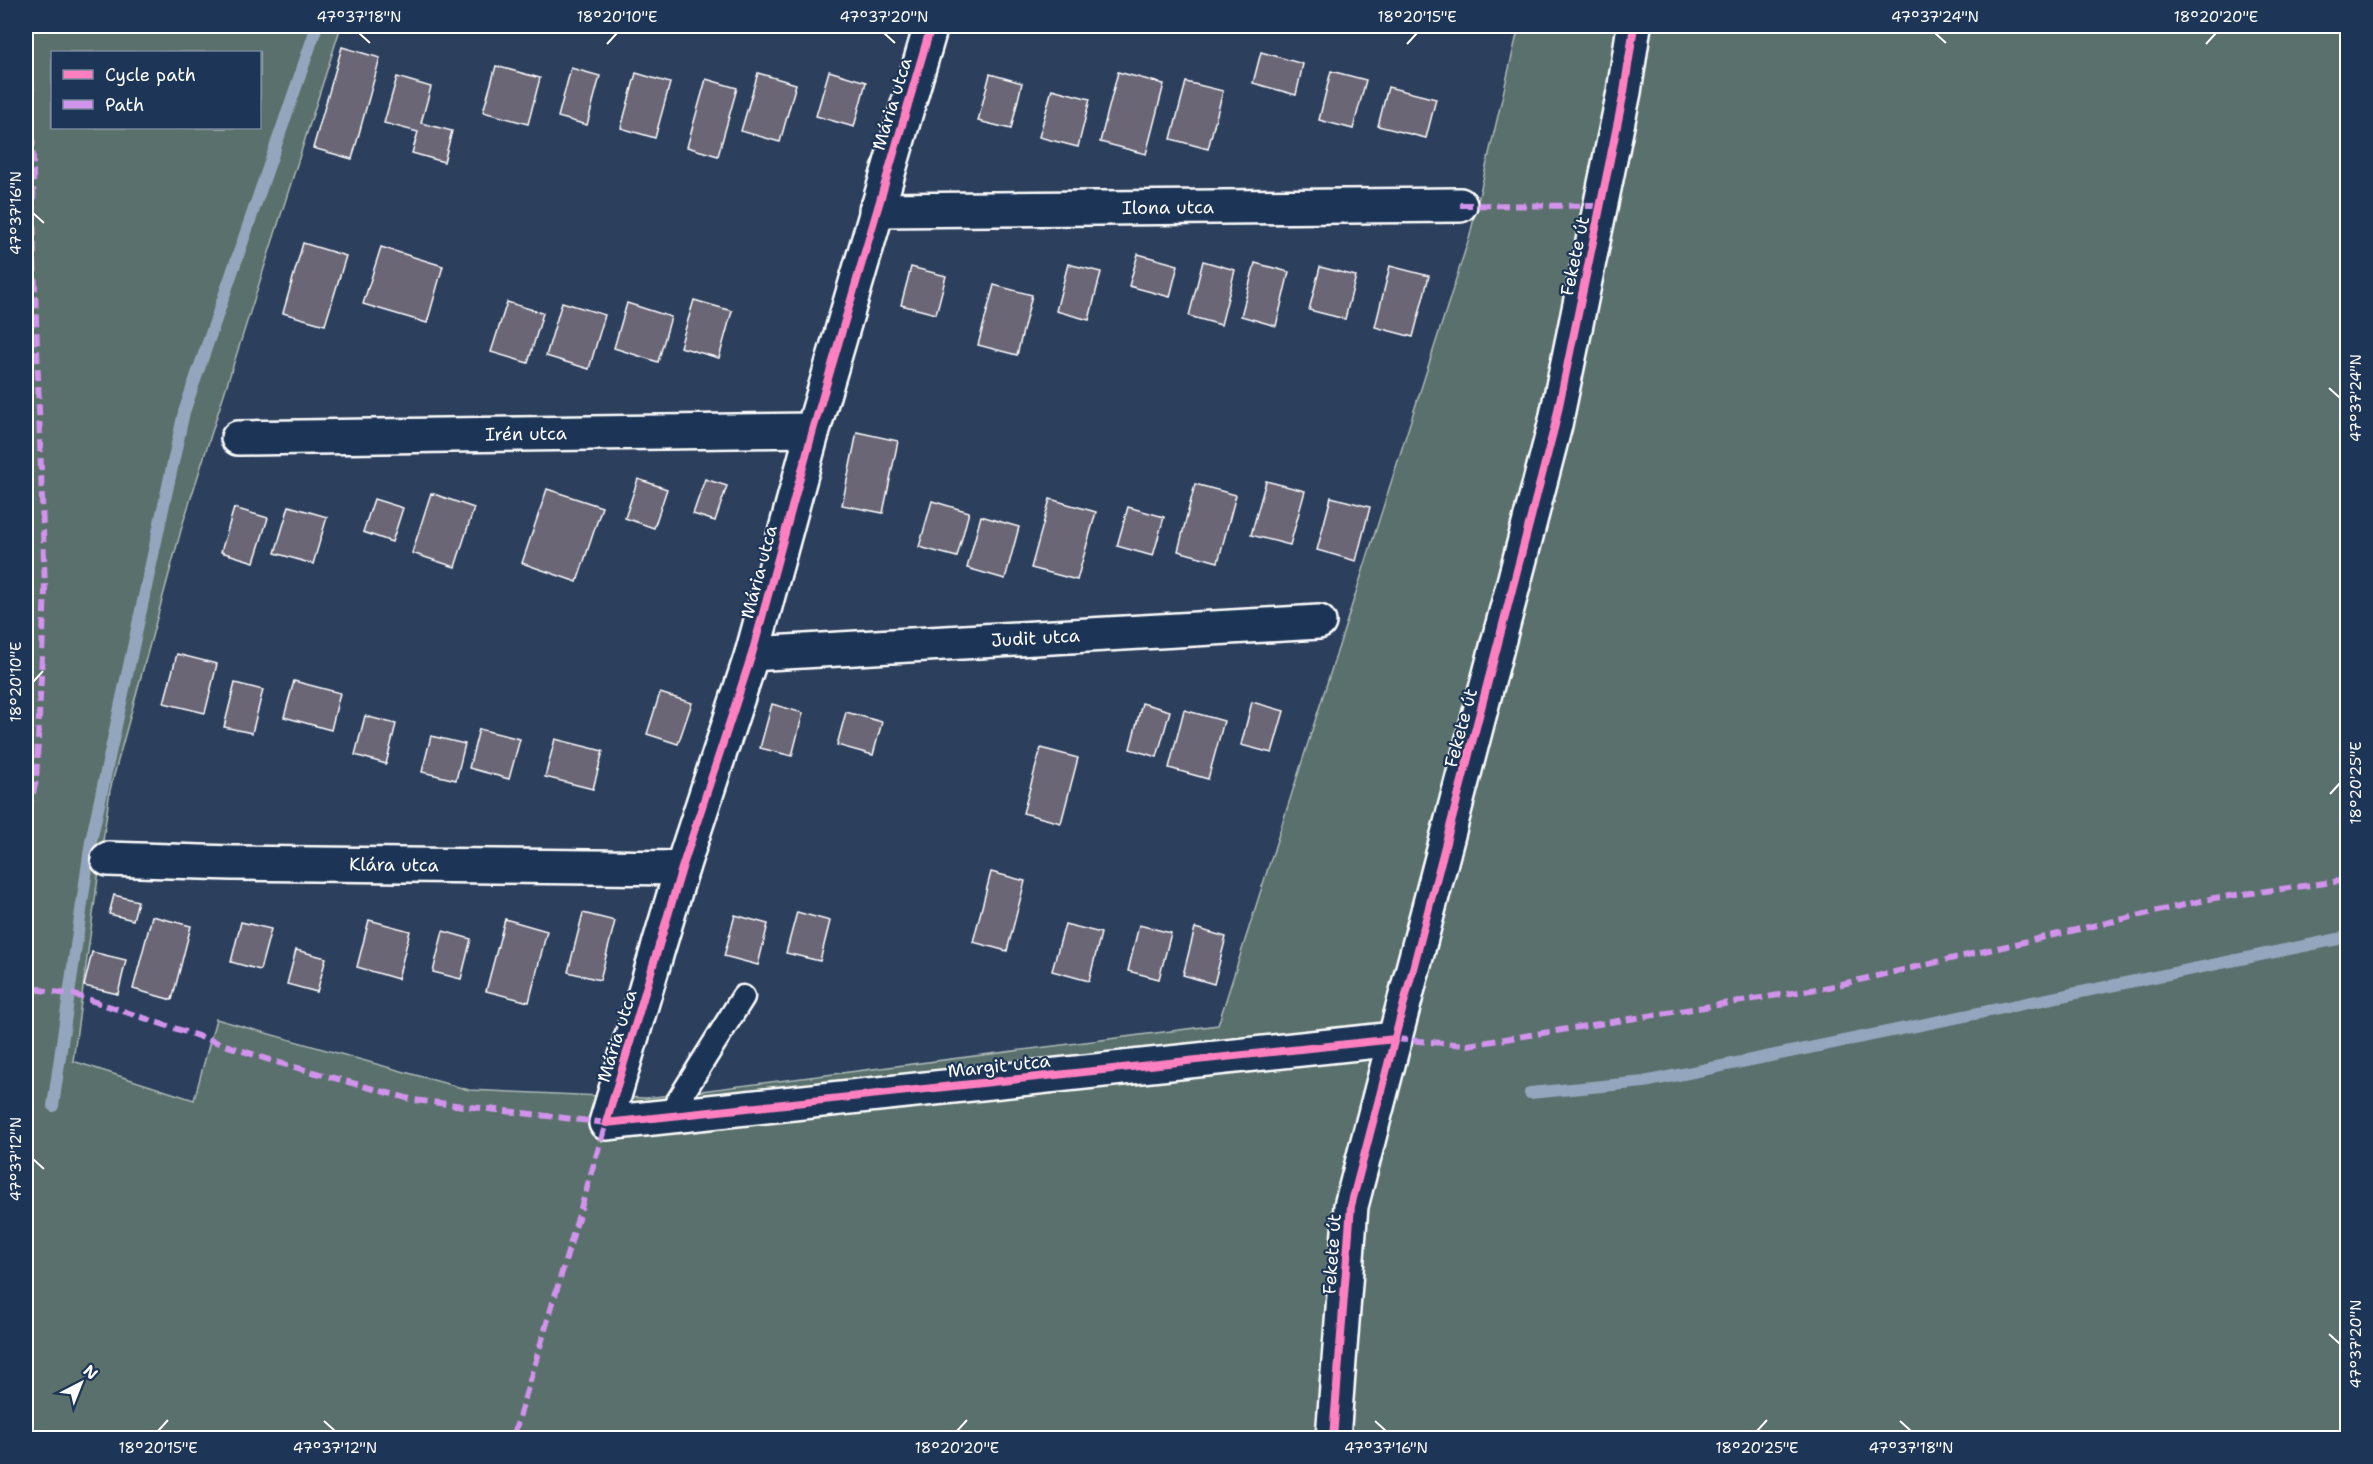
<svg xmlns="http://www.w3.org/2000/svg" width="2373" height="1464" font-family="'Shantell Sans',sans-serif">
<rect width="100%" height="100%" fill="#2c3f5d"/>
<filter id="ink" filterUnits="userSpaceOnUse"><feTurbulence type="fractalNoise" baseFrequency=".0167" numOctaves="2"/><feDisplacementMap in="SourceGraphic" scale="12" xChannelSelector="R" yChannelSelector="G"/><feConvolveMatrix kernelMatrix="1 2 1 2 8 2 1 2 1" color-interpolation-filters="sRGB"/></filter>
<g filter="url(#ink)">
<path fill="#5a706c" stroke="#acb8b6" stroke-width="1.5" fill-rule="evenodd" d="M26 26H341L183 523 110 790 73 1061 194 1100 216 1019 469 1090 646 1098 1218 1025 1470 235 1519 26H2347V1438H26ZM52 52H260V128H52Z"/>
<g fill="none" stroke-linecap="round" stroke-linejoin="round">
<path stroke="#94a6bd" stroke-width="12" d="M1530 1093 1644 1082 2348 937
M53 1106 91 841 184 412 317 26"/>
</g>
<path fill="#6a6676" stroke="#fff" stroke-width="1.5" d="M342 47 380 58 352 159 313 148Z
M1261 52 1303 64 1296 95 1253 83Z
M496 66 540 78 528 124 483 112Z
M571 68 600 76 587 125 558 117Z
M829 71 866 82 854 127 816 116Z
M1331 71 1366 80 1353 129 1319 120Z
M1118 72 1164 84 1146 154 1100 142Z
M636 73 670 83 655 138 621 128Z
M758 73 796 84 780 142 741 131Z
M990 74 1022 83 1011 129 978 121Z
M397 77 431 87 421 123 452 131 444 162 412 153 418 132 384 123Z
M706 79 737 88 718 156 687 147Z
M1186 82 1223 91 1208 149 1171 139Z
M1388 87 1436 99 1426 138 1378 126Z
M1052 89 1090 99 1078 147 1039 137Z
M303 243 346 256 325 325 283 313Z
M381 247 443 266 427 323 363 304Z
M1138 254 1178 265 1170 297 1129 286Z
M1203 261 1235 270 1221 325 1189 316Z
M1255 263 1289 272 1276 326 1241 316Z
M1068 264 1101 272 1089 320 1056 311Z
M1390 266 1429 276 1413 337 1375 327Z
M911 267 946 276 936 314 901 305Z
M1320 267 1356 276 1345 319 1309 310Z
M994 285 1032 295 1017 355 978 345Z
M694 300 732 311 719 358 680 347Z
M507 302 543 313 528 363 491 352Z
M562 302 605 315 589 369 546 356Z
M627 303 671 317 658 362 614 348Z
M857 432 898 441 883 513 842 505Z
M638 479 667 489 654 528 625 518Z
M705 479 727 486 715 521 693 514Z
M1266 481 1305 491 1290 545 1251 535Z
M1195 484 1236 495 1218 562 1178 551Z
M547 489 602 507 577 582 522 563Z
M431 493 474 508 455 567 412 553Z
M1331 497 1370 507 1356 561 1317 550Z
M374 499 403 508 392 542 363 532Z
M1050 499 1096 512 1077 580 1031 568Z
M932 501 969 512 957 557 919 547Z
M289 506 327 517 313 564 275 553Z
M1128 507 1164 517 1153 556 1117 546Z
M234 508 268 518 254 562 221 552Z
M981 516 1019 527 1005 579 967 568Z
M177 654 217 664 205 713 164 703Z
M294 681 340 693 331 730 284 717Z
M235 683 263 690 252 733 224 727Z
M660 693 692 703 678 744 647 734Z
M1252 702 1284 711 1272 753 1241 745Z
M1142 703 1170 711 1157 757 1130 749Z
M772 704 803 713 792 756 760 748Z
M1184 710 1224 721 1208 779 1169 768Z
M846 712 882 722 873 755 837 745Z
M365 716 396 724 386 764 355 755Z
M479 729 520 739 509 779 469 768Z
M431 736 465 744 456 780 422 772Z
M555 739 603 751 593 789 545 777Z
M1041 748 1078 758 1061 823 1023 813Z
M991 872 1025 881 1007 951 973 942Z
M114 895 138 901 133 920 109 914Z
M797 912 830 921 820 961 786 953Z
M583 913 615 921 600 980 568 972Z
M735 915 768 924 758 965 724 956Z
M152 916 191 926 172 1000 133 989Z
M505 919 547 931 529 1002 486 991Z
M369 920 410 931 398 979 357 967Z
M241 922 271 929 260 970 231 962Z
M1065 924 1101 933 1089 981 1052 971Z
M1139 925 1171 933 1159 979 1128 971Z
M1195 928 1226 937 1214 984 1183 975Z
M443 931 471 939 461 979 433 972Z
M296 950 326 958 317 992 287 984Z
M92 952 126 960 118 994 84 986Z"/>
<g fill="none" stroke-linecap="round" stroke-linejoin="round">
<defs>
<path id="lane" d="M668 1117 743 997"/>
<g id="street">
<path d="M931 26 813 430 752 654 682 868 606 1123 1395 1039"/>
<path id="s1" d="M876 210 1460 205"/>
<path id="s2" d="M238 438 813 430"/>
<path id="s3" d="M752 654 1319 622"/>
<path id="s4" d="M108 859 232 863 682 868"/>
<path d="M1333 1438 1351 1206 1555 425 1624 92 1634 26"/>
</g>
</defs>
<use href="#lane" stroke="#fff" stroke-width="27"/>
<use href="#street" stroke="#fff" stroke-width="38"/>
<use href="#lane" stroke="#1d3557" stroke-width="22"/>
<use href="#street" stroke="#1d3557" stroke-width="33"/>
<path stroke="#d193ec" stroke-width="6" stroke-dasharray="12 6" stroke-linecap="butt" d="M26 63 32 88 34 259 45 591 36 781 26 821
M1460 205 1600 206
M26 973 40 990 75 995 276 1062 414 1100 606 1123 513 1438
M1395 1039 1468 1045 1829 987 2214 898 2348 880"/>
<defs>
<path id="cycleway" d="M931 26 813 430 752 654 682 868 606 1123 1395 1039
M1333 1438 1351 1206 1555 425 1624 92 1634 26"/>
</defs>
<use href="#cycleway" stroke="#1d3557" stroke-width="11"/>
<use href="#cycleway" stroke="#ff80c0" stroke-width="8"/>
</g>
</g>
<path fill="none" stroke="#fff" stroke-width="2" d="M359 33 370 43M884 33 895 43M1935 33 1946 43M607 44 617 33M1407 44 1417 33M2206 44 2216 33M33 213 44 223M2329 388 2340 398M33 682 43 671M2330 794 2340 783M33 1159 44 1169M2329 1334 2340 1344M324 1421 335 1431M1375 1421 1386 1431M1900 1421 1911 1431M158 1431 168 1420M957 1431 967 1420M1757 1431 1767 1420"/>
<g text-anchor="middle" stroke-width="4.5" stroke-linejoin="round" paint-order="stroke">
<g font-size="18" fill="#fff" stroke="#1d3557">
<text transform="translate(892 104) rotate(-73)" y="6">Mária utca</text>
<text dy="6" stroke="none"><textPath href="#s1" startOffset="292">Ilona utca</textPath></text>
<text transform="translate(1575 256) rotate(-78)" y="6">Fekete út</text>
<text dy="6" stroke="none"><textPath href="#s2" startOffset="288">Irén utca</textPath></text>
<text transform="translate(759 572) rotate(-75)" y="6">Mária utca</text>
<text dy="6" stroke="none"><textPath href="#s3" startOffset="284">Judit utca</textPath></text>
<text transform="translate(1461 728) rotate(-75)" y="6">Fekete út</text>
<text dy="6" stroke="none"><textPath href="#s4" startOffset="286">Klára utca</textPath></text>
<text transform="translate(617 1036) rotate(-73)" y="6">Mária utca</text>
<text transform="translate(999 1066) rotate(-6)" y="6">Margit utca</text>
<text transform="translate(1332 1254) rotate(-86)" y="6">Fekete út</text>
</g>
</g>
<rect width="2373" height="1464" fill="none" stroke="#1d3557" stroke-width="66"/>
<rect x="51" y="51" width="210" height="78" fill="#1d3557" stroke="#77869a" stroke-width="1.5"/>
<rect x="63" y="70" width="30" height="9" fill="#ff80c0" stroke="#77869a" stroke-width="1.5"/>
<text x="105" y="81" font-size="18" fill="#ffffff">Cycle path</text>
<rect x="63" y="100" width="30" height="9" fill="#d193ec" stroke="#77869a" stroke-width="1.5"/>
<text x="105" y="111" font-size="18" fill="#ffffff">Path</text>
<g transform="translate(81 1383) rotate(42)" stroke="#1d3557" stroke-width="4.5" paint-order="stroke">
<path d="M0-4.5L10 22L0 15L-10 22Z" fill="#ffffff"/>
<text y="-9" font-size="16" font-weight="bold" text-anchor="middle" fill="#ffffff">N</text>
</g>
<rect x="33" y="33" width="2307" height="1398" fill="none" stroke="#fff" stroke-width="2"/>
<g font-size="15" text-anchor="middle" fill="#fff">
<text x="359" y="22">47°37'18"N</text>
<text x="617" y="22">18°20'10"E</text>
<text x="884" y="22">47°37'20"N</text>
<text x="1417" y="22">18°20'15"E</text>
<text x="1935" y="22">47°37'24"N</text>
<text x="2216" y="22">18°20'20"E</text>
<text transform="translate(16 213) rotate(-90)" y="5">47°37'16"N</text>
<text transform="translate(2356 398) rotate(-90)" y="5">47°37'24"N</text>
<text transform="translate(16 682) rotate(-90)" y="5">18°20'10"E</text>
<text transform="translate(2356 783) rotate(-90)" y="5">18°20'25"E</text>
<text transform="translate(16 1159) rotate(-90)" y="5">47°37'12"N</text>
<text transform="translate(2356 1344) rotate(-90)" y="5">47°37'20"N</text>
<text x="158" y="1453">18°20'15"E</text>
<text x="335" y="1453">47°37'12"N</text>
<text x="957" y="1453">18°20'20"E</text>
<text x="1386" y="1453">47°37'16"N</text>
<text x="1757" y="1453">18°20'25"E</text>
<text x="1911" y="1453">47°37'18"N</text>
</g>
</svg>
